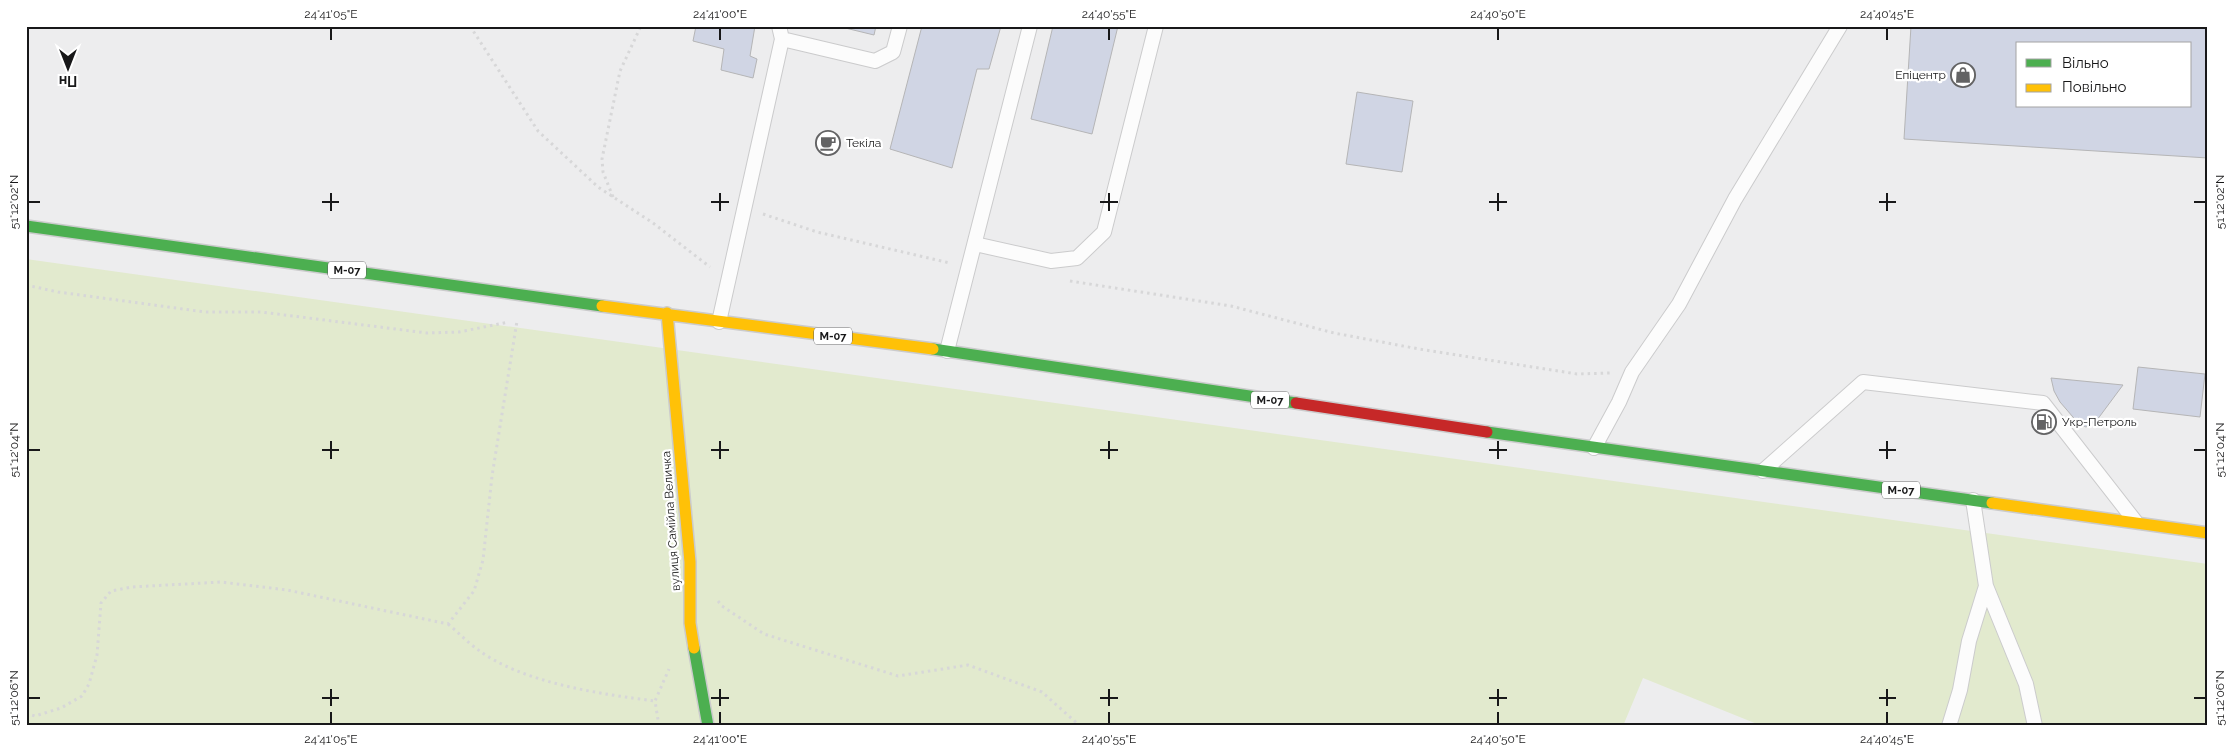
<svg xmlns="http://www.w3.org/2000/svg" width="2234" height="752" font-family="Raleway,sans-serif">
<rect width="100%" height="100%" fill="#ededee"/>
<path fill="#e2eace" d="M26 259 2208 564V726H1762L1643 678 1623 726H26Z"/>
<path fill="#d0d5e4" stroke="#b5b5b6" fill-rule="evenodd" d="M696 26H755L750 56 757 59 753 78 721 70 724 49 693 41Z
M837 26H876L874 35Z
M922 26H1001L989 69H977L952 168 890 149Z
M1053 26H1118L1092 134 1031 119Z
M1911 26H2208V158L1904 139ZM2018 44H2190V106H2018Z
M1357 92 1413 101 1402 172 1346 164Z
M2138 367 2205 374 2200 417 2133 409Z
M2051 378 2123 385 2097 420 2086 427 2079 424 2060 402 2054 391Z"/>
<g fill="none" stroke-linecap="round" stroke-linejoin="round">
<defs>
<path id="lane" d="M782 39 875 61 893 52 900 26
M975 244 1051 261 1077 258 1104 232 1156 26
M719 322 782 39 779 26
M947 351 1030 26
M1594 448 1619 402 1632 372 1679 304 1735 199 1840 26
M1763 471 1863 382 2043 403 2135 521
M1973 500 1986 586 2026 684 2035 726
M1949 726 1960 690 1969 641 1986 586"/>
<path id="fast" d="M26 226 602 306
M933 349 1296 403
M1487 432 1992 503
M694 648 708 726"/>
<path id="slow" d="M602 306 933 349
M667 313 690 562V623L694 648
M1992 503 2208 533"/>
<path id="jam" d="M1296 403 1487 432"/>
</defs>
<use href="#lane" stroke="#cbcbcc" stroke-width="16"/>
<use href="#fast" stroke="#cbcbcc" stroke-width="14"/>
<use href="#slow" stroke="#cbcbcc" stroke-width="14"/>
<use href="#jam" stroke="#cbcbcc" stroke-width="14"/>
<path stroke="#d7d7d8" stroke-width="3" stroke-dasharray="2.5 4" stroke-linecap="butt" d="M470 26 538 131 598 187 653 223 710 267
M613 197 603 172 602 159 620 71 641 26
M763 214 817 232 950 263
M1070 281 1231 306 1334 333 1419 349 1577 374 1610 373
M26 285 58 292 205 312H261L427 333 459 332 509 322
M718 601 722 606 764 634 898 676 968 665 1042 692 1080 726
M448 624C458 632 467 642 477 649 522 683 600 694 655 701
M26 713 35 716 61 708 82 696 89 684 97 655 101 603 111 591 132 587 221 582 287 590 448 624 474 591 483 560 492 476 517 321
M659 726 655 701 669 669"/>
<use href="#lane" stroke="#fcfcfc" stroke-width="14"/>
<use href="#fast" stroke="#4caf50" stroke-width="11"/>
<use href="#slow" stroke="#ffc107" stroke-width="11"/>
<use href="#jam" stroke="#c62828" stroke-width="11"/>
</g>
<path fill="none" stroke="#181819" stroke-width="2" d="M331 28V40M720 28V40M1109 28V40M1498 28V40M1887 28V40M331 193V211M720 193V211M1109 193V211M1498 193V211M1887 193V211M28 202H40M322 202H339M711 202H729M1100 202H1118M1489 202H1507M1879 202H1896M2194 202H2206M331 441V459M720 441V459M1109 441V459M1498 441V459M1887 441V459M28 450H40M322 450H339M711 450H729M1100 450H1118M1489 450H1507M1879 450H1896M2194 450H2206M331 689V706M720 689V706M1109 689V706M1498 689V706M1887 689V706M28 698H40M322 698H339M711 698H729M1100 698H1118M1489 698H1507M1879 698H1896M2194 698H2206M331 712V724M720 712V724M1109 712V724M1498 712V724M1887 712V724"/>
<defs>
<symbol id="shop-ring" viewBox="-11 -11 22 22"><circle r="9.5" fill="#fff" stroke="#636364" stroke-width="1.5"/><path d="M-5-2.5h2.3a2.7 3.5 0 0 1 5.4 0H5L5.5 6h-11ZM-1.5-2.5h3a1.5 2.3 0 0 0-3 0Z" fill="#636364"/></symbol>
<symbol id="cafe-ring" viewBox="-11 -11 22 22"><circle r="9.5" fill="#fff" stroke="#636364" stroke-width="1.5"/><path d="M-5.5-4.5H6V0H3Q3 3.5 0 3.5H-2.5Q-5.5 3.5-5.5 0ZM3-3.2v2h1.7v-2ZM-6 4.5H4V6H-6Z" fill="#636364"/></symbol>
<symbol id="fuel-ring" viewBox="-11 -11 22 22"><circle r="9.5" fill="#fff" stroke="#636364" stroke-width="1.5"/><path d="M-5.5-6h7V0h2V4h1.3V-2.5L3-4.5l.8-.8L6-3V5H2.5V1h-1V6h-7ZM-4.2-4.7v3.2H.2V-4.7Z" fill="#636364"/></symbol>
</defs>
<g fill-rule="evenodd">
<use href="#shop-ring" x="1949" y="61" width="28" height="28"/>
<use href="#cafe-ring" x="814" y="129" width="28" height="28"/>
<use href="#fuel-ring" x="2030" y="408" width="28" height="28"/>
</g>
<g text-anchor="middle" stroke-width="4.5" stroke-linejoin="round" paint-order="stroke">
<g fill="#fff" stroke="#5d5d5e" stroke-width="1">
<rect x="328" y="261.5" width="38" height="17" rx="4"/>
<rect x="814" y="327.5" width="38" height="17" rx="4"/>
<rect x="1251" y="391.5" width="38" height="17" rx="4"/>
<rect x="1882" y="481.5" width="38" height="17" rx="4"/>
</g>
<g font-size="11" font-weight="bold" fill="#181819">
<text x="347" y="274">М-07</text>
<text x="833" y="340">М-07</text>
<text x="1270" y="404">М-07</text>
<text x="1901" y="494">М-07</text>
</g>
<g font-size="12" fill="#181819" stroke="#fff" text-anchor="start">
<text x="1946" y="79" text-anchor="end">Епіцентр</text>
<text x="846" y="147">Текіла</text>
<text x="2062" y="426">Укр-Петроль</text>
</g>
<g font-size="12" fill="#181819" stroke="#fff">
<text transform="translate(671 521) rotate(-94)" y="4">вулиця Самійла Величка</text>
</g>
</g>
<rect width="2234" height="752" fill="none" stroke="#ffffff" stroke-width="55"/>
<rect x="2016" y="42" width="175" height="65" fill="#ffffff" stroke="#a3a3a3"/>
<rect x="2026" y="59" width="25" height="8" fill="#4caf50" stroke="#a3a3a3"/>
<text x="2062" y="68" font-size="15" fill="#181819">Вільно</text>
<rect x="2026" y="84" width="25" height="8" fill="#ffc107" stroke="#a3a3a3"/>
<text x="2062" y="92" font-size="15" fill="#181819">Повільно</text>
<g transform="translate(68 68) rotate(180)" stroke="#ffffff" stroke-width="4" paint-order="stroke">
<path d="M0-4L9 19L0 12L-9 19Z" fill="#181819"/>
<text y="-8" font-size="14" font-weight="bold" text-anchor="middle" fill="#181819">Пн</text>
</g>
<rect x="28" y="28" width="2178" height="696" fill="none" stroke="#181819" stroke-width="2"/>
<g font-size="12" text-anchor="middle" fill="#181819">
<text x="331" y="18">24°41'05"E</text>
<text x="720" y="18">24°41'00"E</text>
<text x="1109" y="18">24°40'55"E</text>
<text x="1498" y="18">24°40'50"E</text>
<text x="1887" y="18">24°40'45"E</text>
<text transform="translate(2220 202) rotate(-90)" y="4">51°12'02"N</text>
<text transform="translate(14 202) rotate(-90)" y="4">51°12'02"N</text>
<text transform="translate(2220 450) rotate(-90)" y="4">51°12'04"N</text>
<text transform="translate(14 450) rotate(-90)" y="4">51°12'04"N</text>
<text transform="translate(2220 698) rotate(-90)" y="4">51°12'06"N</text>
<text transform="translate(14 698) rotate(-90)" y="4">51°12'06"N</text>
<text x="331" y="743">24°41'05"E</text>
<text x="720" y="743">24°41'00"E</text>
<text x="1109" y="743">24°40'55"E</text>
<text x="1498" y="743">24°40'50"E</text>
<text x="1887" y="743">24°40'45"E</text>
</g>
</svg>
